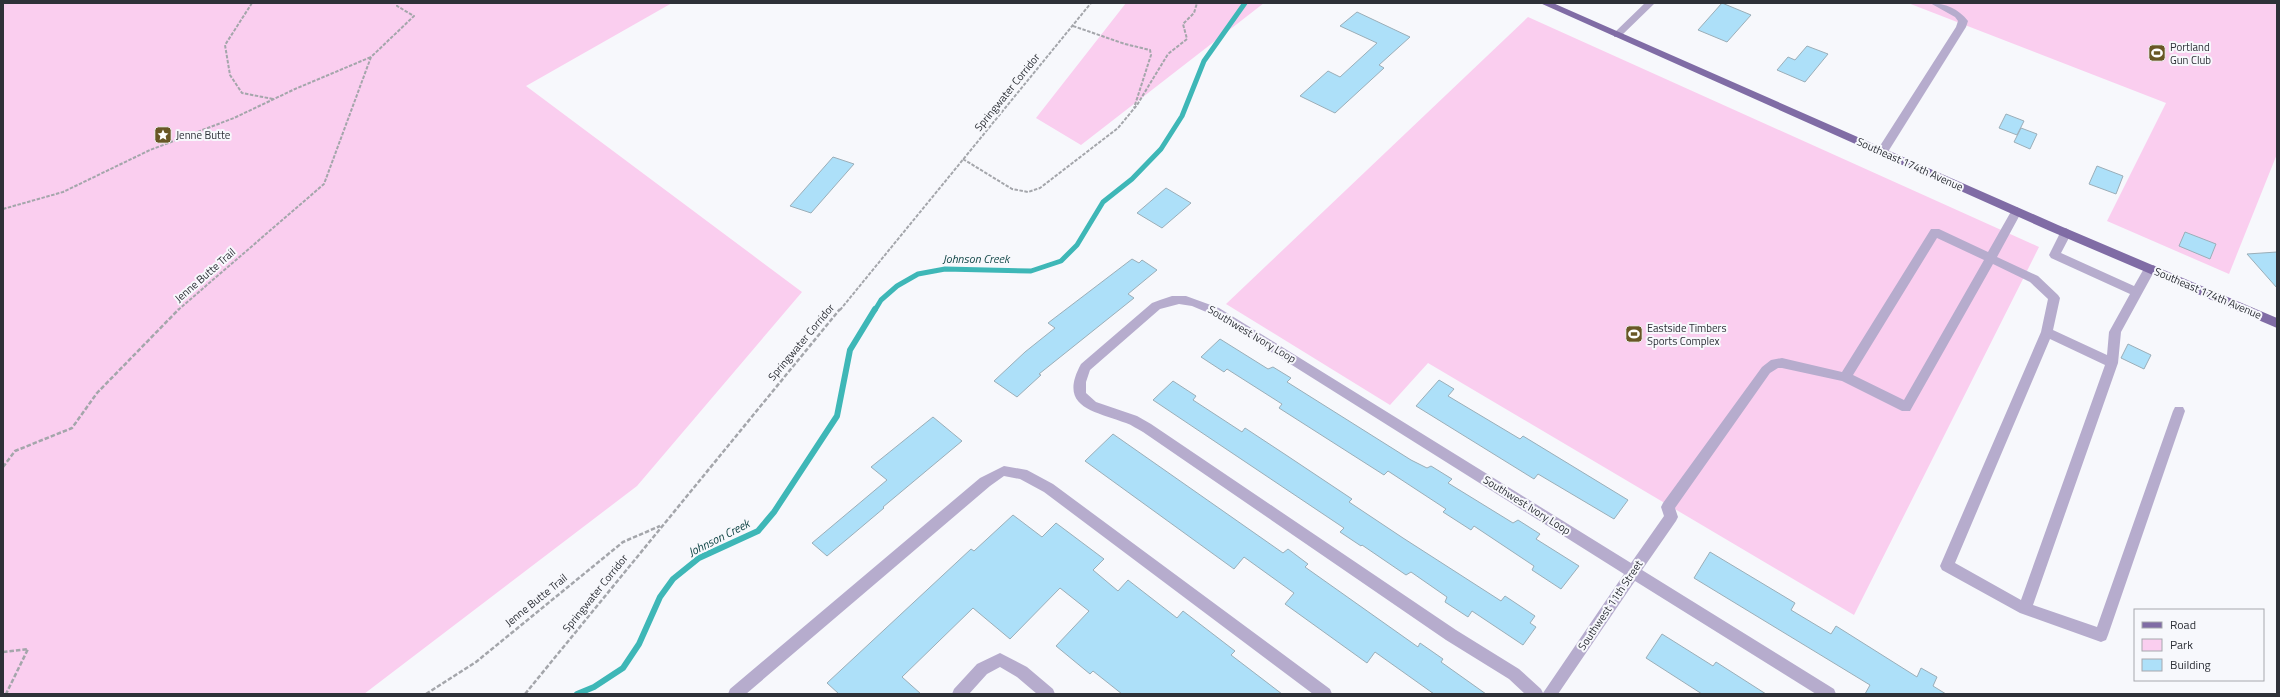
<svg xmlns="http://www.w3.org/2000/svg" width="2280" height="697" font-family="'Titillium Web',sans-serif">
<rect width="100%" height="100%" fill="#f7f8fc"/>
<path fill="#faceef" d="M3 3H672L526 86 802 292 637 486 364 694H3Z
M1126 3H1264L1081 145 1036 118Z
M1908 3H2277V154L2229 274 2107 221 2166 103Z
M1528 17 2039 247 1854 615 1428 363 1390 405 1226 304Z"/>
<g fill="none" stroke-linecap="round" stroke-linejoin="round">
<path stroke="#3eb7b7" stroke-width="5" d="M875 310 881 300 897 286 918 274 945 269 1031 271 1061 261 1077 245 1103 202 1132 179 1161 149 1182 116 1204 61 1245 3"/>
<path stroke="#3eb7b7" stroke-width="6" d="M577 694 594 687 623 668 639 644 660 597 673 579 699 558 758 531 774 512 837 416 850 350 875 309"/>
</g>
<path fill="#ade0f9" stroke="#9baeb8" d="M1722 3 1751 15 1727 42 1698 30Z
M1357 12 1410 37 1379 65 1384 68 1335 113 1300 96 1328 71 1340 77 1377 43 1340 26Z
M1807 46 1828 54 1805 82 1777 70 1788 57 1795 60Z
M2006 114 2024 121 2017 135 1999 128Z
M2021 128 2037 134 2030 149 2014 142Z
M833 157 854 164 811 213 790 206Z
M2097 166 2123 176 2116 194 2089 184Z
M1166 188 1191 203 1162 228 1137 213Z
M2185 232 2216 244 2210 259 2179 246Z
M2277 252V288L2247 254Z
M1132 259 1139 263 1142 260 1157 270 1128 294 1134 298 1039 374 1041 375 1017 397 994 381 1025 352 1055 328 1048 323Z
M1220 339 1268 369 1273 367 1291 378 1287 382 1411 460 1427 468 1431 466 1452 479 1448 483 1513 523 1518 520 1540 534 1536 539 1579 566 1561 589 1532 570 1534 566 1474 526 1471 530 1443 512 1446 509 1388 471 1384 475 1279 408 1282 404 1227 369 1224 372 1201 357Z
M2128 344 2151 355 2144 369 2121 358Z
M1439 380 1454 389 1448 396 1520 439 1523 436 1628 500 1614 519 1538 474 1534 479 1416 406Z
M1173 381 1196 396 1193 400 1242 432 1245 428 1286 455 1352 499 1349 502 1403 538 1501 601 1505 596 1535 616 1530 623 1536 627 1523 645 1472 611 1468 617 1445 602 1447 597 1411 572 1406 575 1362 545 1361 546 1340 532 1344 528 1153 400Z
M933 417 962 441 883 507 884 508 827 556 812 543 887 480 871 467Z
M1113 434 1283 553 1288 549 1308 564 1305 567 1418 647 1420 643 1443 659 1441 662 1486 694H1434L1375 652 1367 663 1285 604 1294 593 1244 557 1234 569 1085 461Z
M1013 515 1042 537 1056 523 1104 559 1093 570 1118 591 1128 580 1177 618 1183 611 1235 651 1231 655 1282 694H1122L1093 671 1090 674 1056 646 1089 611 1060 588 1010 639 973 608 902 677 921 694H839L827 683 971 549 974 551Z
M1710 552 1795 603 1791 610 1831 634 1836 626 1917 677 1921 668 1937 677 1933 686 1946 694H1865L1870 685 1694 578Z
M1662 634 1713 666 1716 662 1766 694H1702L1646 658Z"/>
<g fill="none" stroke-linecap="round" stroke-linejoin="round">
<path stroke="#a4a6ab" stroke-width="2" stroke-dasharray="3.5 1.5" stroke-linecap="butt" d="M252 3 225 45 230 75 242 93 273 99
M1073 26 1125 44 1150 50 1151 55 1134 108
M963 159 1012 189 1028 192 1040 188 1118 128 1137 105 1168 54 1187 39 1183 24 1194 13 1197 3
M3 209 63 192 150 150 234 118 295 89 371 57
M178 310 324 184 371 57 414 16 397 6V3
M840 310 1091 3"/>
<path stroke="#a4a6ab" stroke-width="2.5" stroke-dasharray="4.5 2" stroke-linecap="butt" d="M3 467 15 451 72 428 97 393 179 309
M3 652 28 649 6 694
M426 694 476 662 623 542 660 526
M525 694 840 309"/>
<path fill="#b6accd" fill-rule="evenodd" d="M1645 3H1655L1620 37H1614V33Z
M1930 3C1945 3 1959 9 1968 21L1966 27 1886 155H1878L1877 152 1878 149 1956 27 1958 21 1955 17Z
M2017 207 2022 211 1997 257 2038 276 2058 295 2060 298 2053 330 2107 355 2109 332 2130 294 2051 258 2049 255 2062 229 2066 228 2072 232 2061 253 2134 286 2146 265H2154L2156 268 2121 332 2118 363 2033 605 2097 627 2173 411 2175 407H2183L2185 411 2108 635 2106 640 2101 642 2020 613 1942 570 1940 566 2041 332 2048 299 2030 282 1993 264 1910 411H1902L1842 381 1782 368H1778L1770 373 1675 508 1678 517 1676 521 1642 570 1834 689 1836 694H1816L1635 581 1558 694H1525L1509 679 1446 640 1143 432C1137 429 1132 425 1126 423 1095 411 1057 408 1081 364L1152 303 1160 300 1172 296H1186L1219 308 1631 563 1664 516 1661 507 1663 503 1762 367 1771 360 1782 358 1842 372 1931 229H1939L1988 252 2013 208ZM1937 238 1984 260 1904 400 1853 375ZM1179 304 1192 306 1211 314 1624 574 1543 693 1541 689 1519 669 1456 630 1151 424 1137 416 1096 402 1086 393V382L1090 370 1160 309ZM2050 339 2105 365 2021 600 1955 563Z
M1004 466 1027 470 1053 484 1330 689 1332 694H1313L1044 492 1020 479 1004 476 990 486 746 694H728L730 689 980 478Z
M1000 653 1027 667 1053 689 1055 694H1037L1017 677 1000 667 987 674 969 694H952L954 689 977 664Z"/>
<path fill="#806ca5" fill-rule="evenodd" d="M1540 3H1553L2058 225 2277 318V328L2050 231Z"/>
</g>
<defs>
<symbol id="stadium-square" viewBox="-11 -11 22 22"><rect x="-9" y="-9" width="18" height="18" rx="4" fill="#685725" stroke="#f7f8fc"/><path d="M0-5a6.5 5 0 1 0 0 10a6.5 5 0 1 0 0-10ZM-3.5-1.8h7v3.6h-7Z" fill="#fff"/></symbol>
<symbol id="sight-square" viewBox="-11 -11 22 22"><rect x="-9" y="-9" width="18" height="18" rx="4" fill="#685725" stroke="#f7f8fc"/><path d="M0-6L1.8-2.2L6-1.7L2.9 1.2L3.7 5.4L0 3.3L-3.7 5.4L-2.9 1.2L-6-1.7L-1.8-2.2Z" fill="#fff"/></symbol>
</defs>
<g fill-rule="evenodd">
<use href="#stadium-square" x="2147" y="43" width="20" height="20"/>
<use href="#sight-square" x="153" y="125" width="20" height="20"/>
<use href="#stadium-square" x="1624" y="324" width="20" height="20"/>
</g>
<g text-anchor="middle" stroke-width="4" stroke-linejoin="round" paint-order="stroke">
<g font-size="11" fill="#2e3138" stroke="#f7f8fc" text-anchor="start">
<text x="2170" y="51">Portland<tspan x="2170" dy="13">Gun Club</tspan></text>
<text x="176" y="139">Jenne Butte</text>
<text x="1647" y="332">Eastside Timbers<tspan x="1647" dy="13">Sports Complex</tspan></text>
</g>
<g font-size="11" fill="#2e3138" stroke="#f7f8fc">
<text transform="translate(1007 92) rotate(-51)" y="4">Springwater Corridor</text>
<text transform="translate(1910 164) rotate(24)" y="4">Southeast 174th Avenue</text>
<text transform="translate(205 275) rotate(-41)" y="4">Jenne Butte Trail</text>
<text transform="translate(2208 293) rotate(23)" y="4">Southeast 174th Avenue</text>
<text transform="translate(1252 334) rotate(31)" y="4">Southwest Ivory Loop</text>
<text transform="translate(801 342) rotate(-50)" y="4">Springwater Corridor</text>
<text transform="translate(1527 505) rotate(32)" y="4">Southwest Ivory Loop</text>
<text transform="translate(595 593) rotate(-51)" y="4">Springwater Corridor</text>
<text transform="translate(536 600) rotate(-39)" y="4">Jenne Butte Trail</text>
<text transform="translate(1610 605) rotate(-56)" y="4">Southwest 11th Street</text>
</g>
<g font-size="12" font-style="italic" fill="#124747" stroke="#f7f8fc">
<text x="976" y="263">Johnson Creek</text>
<text transform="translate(719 538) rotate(-27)" y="4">Johnson Creek</text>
</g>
</g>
<rect width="2280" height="697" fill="none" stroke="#2e3138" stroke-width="8"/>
<rect x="2134" y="609" width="130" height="72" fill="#f7f8fc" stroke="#a7a8ae"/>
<rect x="2142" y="622" width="20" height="6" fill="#806ca5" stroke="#a7a8ae"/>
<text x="2170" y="629" font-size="12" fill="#2e3138">Road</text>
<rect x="2142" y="639" width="20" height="12" fill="#faceef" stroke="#a7a8ae"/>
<text x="2170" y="649" font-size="12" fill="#2e3138">Park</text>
<rect x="2142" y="659" width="20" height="12" fill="#ade0f9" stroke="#a7a8ae"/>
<text x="2170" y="669" font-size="12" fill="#2e3138">Building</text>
</svg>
